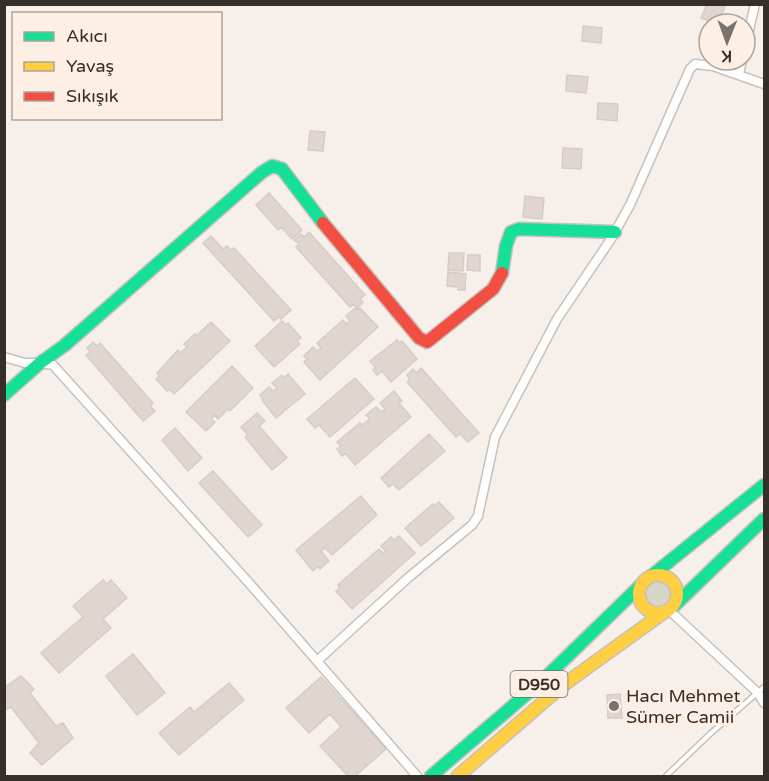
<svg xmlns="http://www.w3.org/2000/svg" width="769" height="781" font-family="'Varela Round',sans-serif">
<rect width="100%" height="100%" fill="#f7f0ea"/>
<path fill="#d5d6c8" d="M646 594a12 12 0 1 1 24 0a12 12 0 1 1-24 0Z"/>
<path fill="#e0d6cf" stroke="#d3cdc8" stroke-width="1.5" d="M707 4H726L718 24 701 18Z
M583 26 602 28 601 43 582 41Z
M567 75 588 77 586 93 566 91Z
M598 103 618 104 617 121 597 119Z
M310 131 325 132 323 151 308 150Z
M563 148 582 149 581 169 562 168Z
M269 193 302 230 292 239 281 227 278 230 256 205Z
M525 196 544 198 542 219 523 217Z
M309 232 365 295 360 299 363 302 357 308 354 304 350 307 296 247 299 244 294 240 301 234 304 237Z
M211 236 223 249 227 246 231 250 234 248 291 310 281 319 279 317 274 321 203 243Z
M449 253H464L463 271 448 270Z
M468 255H480V271L467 270Z
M448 272 466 274 465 290H458V287L447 286Z
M355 308 357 310 360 308 378 327 320 380 304 362 307 359 304 356 313 347 317 351 321 348 317 343 343 320 346 324 350 321 346 316Z
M282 321 285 325 288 323 301 338 297 341 300 344 274 367 255 346Z
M211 322 230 341 174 394 169 389 167 391 156 379 159 376 157 373 178 350 180 353 187 347 184 344 195 334 196 336Z
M397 340 399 343 402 341 417 359 391 382 382 371 377 375 373 370 376 368 370 361Z
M93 342 97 346 100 343 153 403 150 406 155 411 143 421 86 355 90 352 87 348Z
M232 366 253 388 230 411 228 409 218 419 215 415 211 419 215 422 206 431 186 412Z
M421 368 479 433 468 442 460 434 456 437 407 382 410 379 407 375 413 369 417 373Z
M288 374 305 394 276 418 262 400 263 399 260 395 269 387 273 391 277 388 272 383 282 375 284 378Z
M355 378 374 399 330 437 319 425 315 428 307 419Z
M394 391 402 401 399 403 411 417 355 465 345 453 342 456 337 449 341 446 337 442 360 423 362 425 370 419 366 415 376 407 381 412 385 409 380 403Z
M257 413 265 421 259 426 287 458 272 470 245 437 248 435 241 427Z
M175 428 202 458 188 471 162 440Z
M429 434 445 451 399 490 393 484 389 487 381 478Z
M213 471 262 525 248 537 199 483Z
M361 496 377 515 332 555 325 548 321 551 329 561 320 569 318 566 313 571 296 550Z
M439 502 454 518 421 546 405 528 433 504 434 506Z
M399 536 415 553 352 609 336 591 340 588 338 585 379 549 383 553 386 551 381 546 391 537 394 540Z
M103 580 107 584 111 580 127 598 103 619 111 628 59 673 41 653 83 617 73 606Z
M133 654 165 693 137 715 106 676Z
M21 676 34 689 30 693 56 726 63 723 73 738 42 765 30 753 39 743 11 707 4 710V688Z
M321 677 386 749 355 776H348L320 746 341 727 330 714 309 733 286 708Z
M229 683 244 700 179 755 159 733 190 707 194 712Z
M620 694 622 718H608L607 695Z"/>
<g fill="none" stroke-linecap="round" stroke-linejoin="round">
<defs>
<path id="lane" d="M666 776 711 733 764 687"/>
<path id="street" d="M745 48 755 4
M739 75 742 60
M4 357 25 363H40L53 365 250 584 417 776
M669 610 758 693 764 703
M317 661 409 577 472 525 478 516 495 437 557 319 611 239 630 205 690 69 695 64 713 66 764 84"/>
<path id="fast" d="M502 273 506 246 511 232 519 229 615 232
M4 395 40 363 65 345 261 173 272 166 282 169 323 223
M650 577 764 485
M674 606 764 519
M431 776 543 680 641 585"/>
<path id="slow" d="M639 594a19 19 0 1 1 38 0a19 19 0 1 1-38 0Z
M458 776 562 686 663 613"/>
<path id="jam" d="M323 223 419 338 427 342 493 289 502 273"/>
</defs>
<use href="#lane" stroke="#c7c1bb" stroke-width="7"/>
<use href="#street" stroke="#c7c1bb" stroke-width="11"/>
<use href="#fast" stroke="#c7c1bb" stroke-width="15"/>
<use href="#slow" stroke="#c7c1bb" stroke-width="15"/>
<use href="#jam" stroke="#c7c1bb" stroke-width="15"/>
<use href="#lane" stroke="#fefdfc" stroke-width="4"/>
<use href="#street" stroke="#fefdfc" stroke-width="8"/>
<use href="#fast" stroke="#16e098" stroke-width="12"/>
<use href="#slow" stroke="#ffcf43" stroke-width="12"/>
<use href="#jam" stroke="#f24e42" stroke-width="12"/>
</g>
<circle fill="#7a736d" stroke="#fdefe4" stroke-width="2" cx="614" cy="706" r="6"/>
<g text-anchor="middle" stroke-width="6" stroke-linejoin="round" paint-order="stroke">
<rect fill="#fdefe4" stroke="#726961" stroke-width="1.5" x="510.5" y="671" width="57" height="26" rx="4.5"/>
<g font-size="16" font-weight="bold" fill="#362f29">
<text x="539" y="690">D950</text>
</g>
<g font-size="18" fill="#362f29" stroke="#fdefe4" text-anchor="start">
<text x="626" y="702">Hacı Mehmet<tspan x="626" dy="21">Sümer Camii</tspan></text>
</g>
</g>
<rect width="769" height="781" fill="none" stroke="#362f29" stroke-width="12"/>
<rect x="12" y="12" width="210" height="108" fill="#fdefe4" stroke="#ada299" stroke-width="1.5"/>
<rect x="24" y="32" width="30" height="9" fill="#16e098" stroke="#ada299" stroke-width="1.5"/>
<text x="66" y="42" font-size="18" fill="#362f29">Akıcı</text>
<rect x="24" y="62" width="30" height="9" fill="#ffcf43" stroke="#ada299" stroke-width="1.5"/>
<text x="66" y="72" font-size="18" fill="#362f29">Yavaş</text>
<rect x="24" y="92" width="30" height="9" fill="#f24e42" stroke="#ada299" stroke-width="1.5"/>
<text x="66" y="102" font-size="18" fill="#362f29">Sıkışık</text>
<g transform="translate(727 42) rotate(181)"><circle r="28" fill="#fdefe4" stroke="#ada299" stroke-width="1.5"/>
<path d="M0-4.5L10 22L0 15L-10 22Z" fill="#7a736d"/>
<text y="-9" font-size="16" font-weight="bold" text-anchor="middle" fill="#362f29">K</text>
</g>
</svg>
